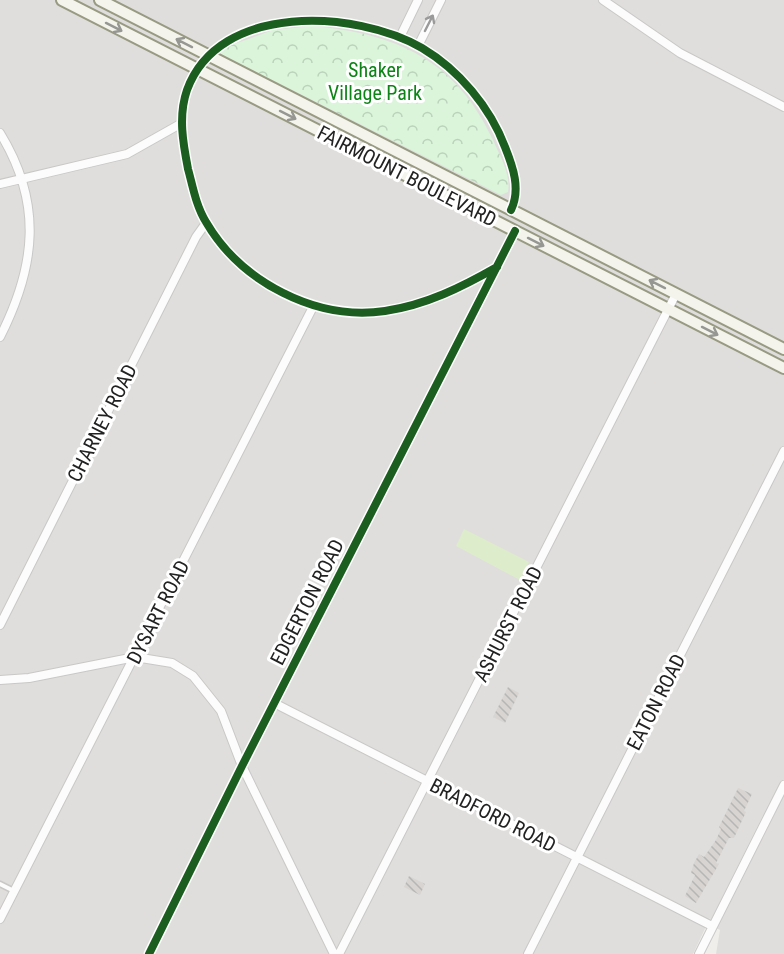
<svg xmlns="http://www.w3.org/2000/svg" width="784" height="954" font-family="'Roboto Condensed',sans-serif">
<defs>
<pattern id="park-crowns" width="20" height="18" patternUnits="userSpaceOnUse" patternTransform="scale(1.5)"><rect width="20" height="18" fill="#daf5da"/><path d="M2 6a3 3 0 1 1 6 0M12 15a3 3 0 1 1 6 0" fill="none" stroke="#bbd2bb"/></pattern>
<pattern id="building-back-hatch" width="6" height="6" patternUnits="userSpaceOnUse" patternTransform="scale(1.5)"><rect width="6" height="6" fill="#d7d4d2"/><path d="M-1 5l2 2M0 0l6 6M5-1l2 2" fill="none" stroke="#b8b6b4"/></pattern>
</defs>
<rect width="100%" height="100%" fill="#f0eeeb"/>
<path fill="#dfdedc" d="M0 0H784V954H716L720 930 712 926 710 918 693 954H0Z"/>
<path fill="#ddeccb" d="M464 529 529 562 520 580 456 546Z"/>
<path fill="url(#park-crowns)" d="M311 26C396 33 456 60 493 140 500 156 511 174 508 192L501 195 215 51 273 30Z"/>
<path fill="url(#building-back-hatch)" d="M508 687 519 693 505 723 493 717Z
M738 788 752 794 744 811 746 812 734 838H729L716 863 719 864 696 903 685 896 695 875 691 873 694 863 699 854 704 857 716 840 721 829 719 827Z
M409 876 425 884 420 895 404 887Z"/>
<g fill="none" stroke-linecap="round" stroke-linejoin="round">
<defs>
<path id="lane" d="M0 884 14 891"/>
<path id="street" d="M603 0 680 53 784 107
M400 37 418 0
M418 46 441 0
M0 133C43 203 36 266 0 337
M0 184 127 154 182 123
M497 267C462 287 426 305 385 311 316 321 241 282 206 222 196 206 193 187 188 169 183 143 178 116 187 90 219 2 356 10 422 48 459 70 490 107 505 147 513 167 521 189 511 210
M0 625 196 237 206 223
M0 680 29 678 135 657 172 663 193 676 221 711 242 766 334 954
M274 703 712 926
M0 919 314 305
M149 954 242 766 515 231
M339 954 676 294
M528 954 784 451
M699 954 784 785"/>
<path id="secondary" d="M62 0 784 368
M100 0 784 349"/>
</defs>
<use href="#lane" stroke="#c9c8c7" stroke-width="7"/>
<use href="#street" stroke="#c9c8c7" stroke-width="10"/>
<use href="#secondary" stroke="#999a82" stroke-width="14"/>
<use href="#lane" stroke="#fdfcfc" stroke-width="4"/>
<use href="#street" stroke="#fdfcfc" stroke-width="8"/>
<use href="#secondary" stroke="#f4f4ed" stroke-width="10"/>
<defs>
<path id="cycleway" d="M497 267C462 287 426 305 385 311 316 321 241 282 206 222 196 206 193 187 188 169 183 143 178 116 187 90 219 2 356 10 422 48 459 70 490 107 505 147 513 167 521 189 511 210
M149 954 242 766 515 231"/>
</defs>
<use href="#cycleway" stroke="#fff" stroke-width="11"/>
<use href="#cycleway" stroke="#1b5e20" stroke-width="8"/>
</g>
<defs><path id="oneway-shaft" d="M-6 0H5M1.5-3L5.5 0L1.5 3" fill="none" stroke-width="1.6" stroke-linecap="round" stroke-linejoin="round" transform="scale(1.5)"/></defs>
<use stroke="#9a9a9a" href="#oneway-shaft" transform="translate(429 23) rotate(-63)"/>
<g stroke="#969692">
<use href="#oneway-shaft" transform="translate(114 27) rotate(27)"/>
<use href="#oneway-shaft" transform="translate(184 43) rotate(-153)"/>
<use href="#oneway-shaft" transform="translate(288 115) rotate(27)"/>
<use href="#oneway-shaft" transform="translate(536 242) rotate(27)"/>
<use href="#oneway-shaft" transform="translate(657 284) rotate(-153)"/>
<use href="#oneway-shaft" transform="translate(710 331) rotate(27)"/>
</g>
<g text-anchor="middle" stroke-width="6" stroke-linejoin="round" paint-order="stroke">
<g font-size="20" fill="#0c8416" stroke="#fff">
<text x="375" y="77">Shaker<tspan x="375" dy="23">Village Park</tspan></text>
</g>
<g font-size="20" fill="#222" stroke="#fff">
<text transform="translate(407 176) rotate(27)" y="7">FAIRMOUNT BOULEVARD</text>
<text transform="translate(102 423) rotate(-63)" y="7">CHARNEY ROAD</text>
<text transform="translate(307 602) rotate(-63)" y="7">EDGERTON ROAD</text>
<text transform="translate(158 612) rotate(-63)" y="7">DYSART ROAD</text>
<text transform="translate(508 624) rotate(-63)" y="7">ASHURST ROAD</text>
<text transform="translate(656 702) rotate(-63)" y="7">EATON ROAD</text>
<text transform="translate(493 815) rotate(27)" y="7">BRADFORD ROAD</text>
</g>
</g>
</svg>
